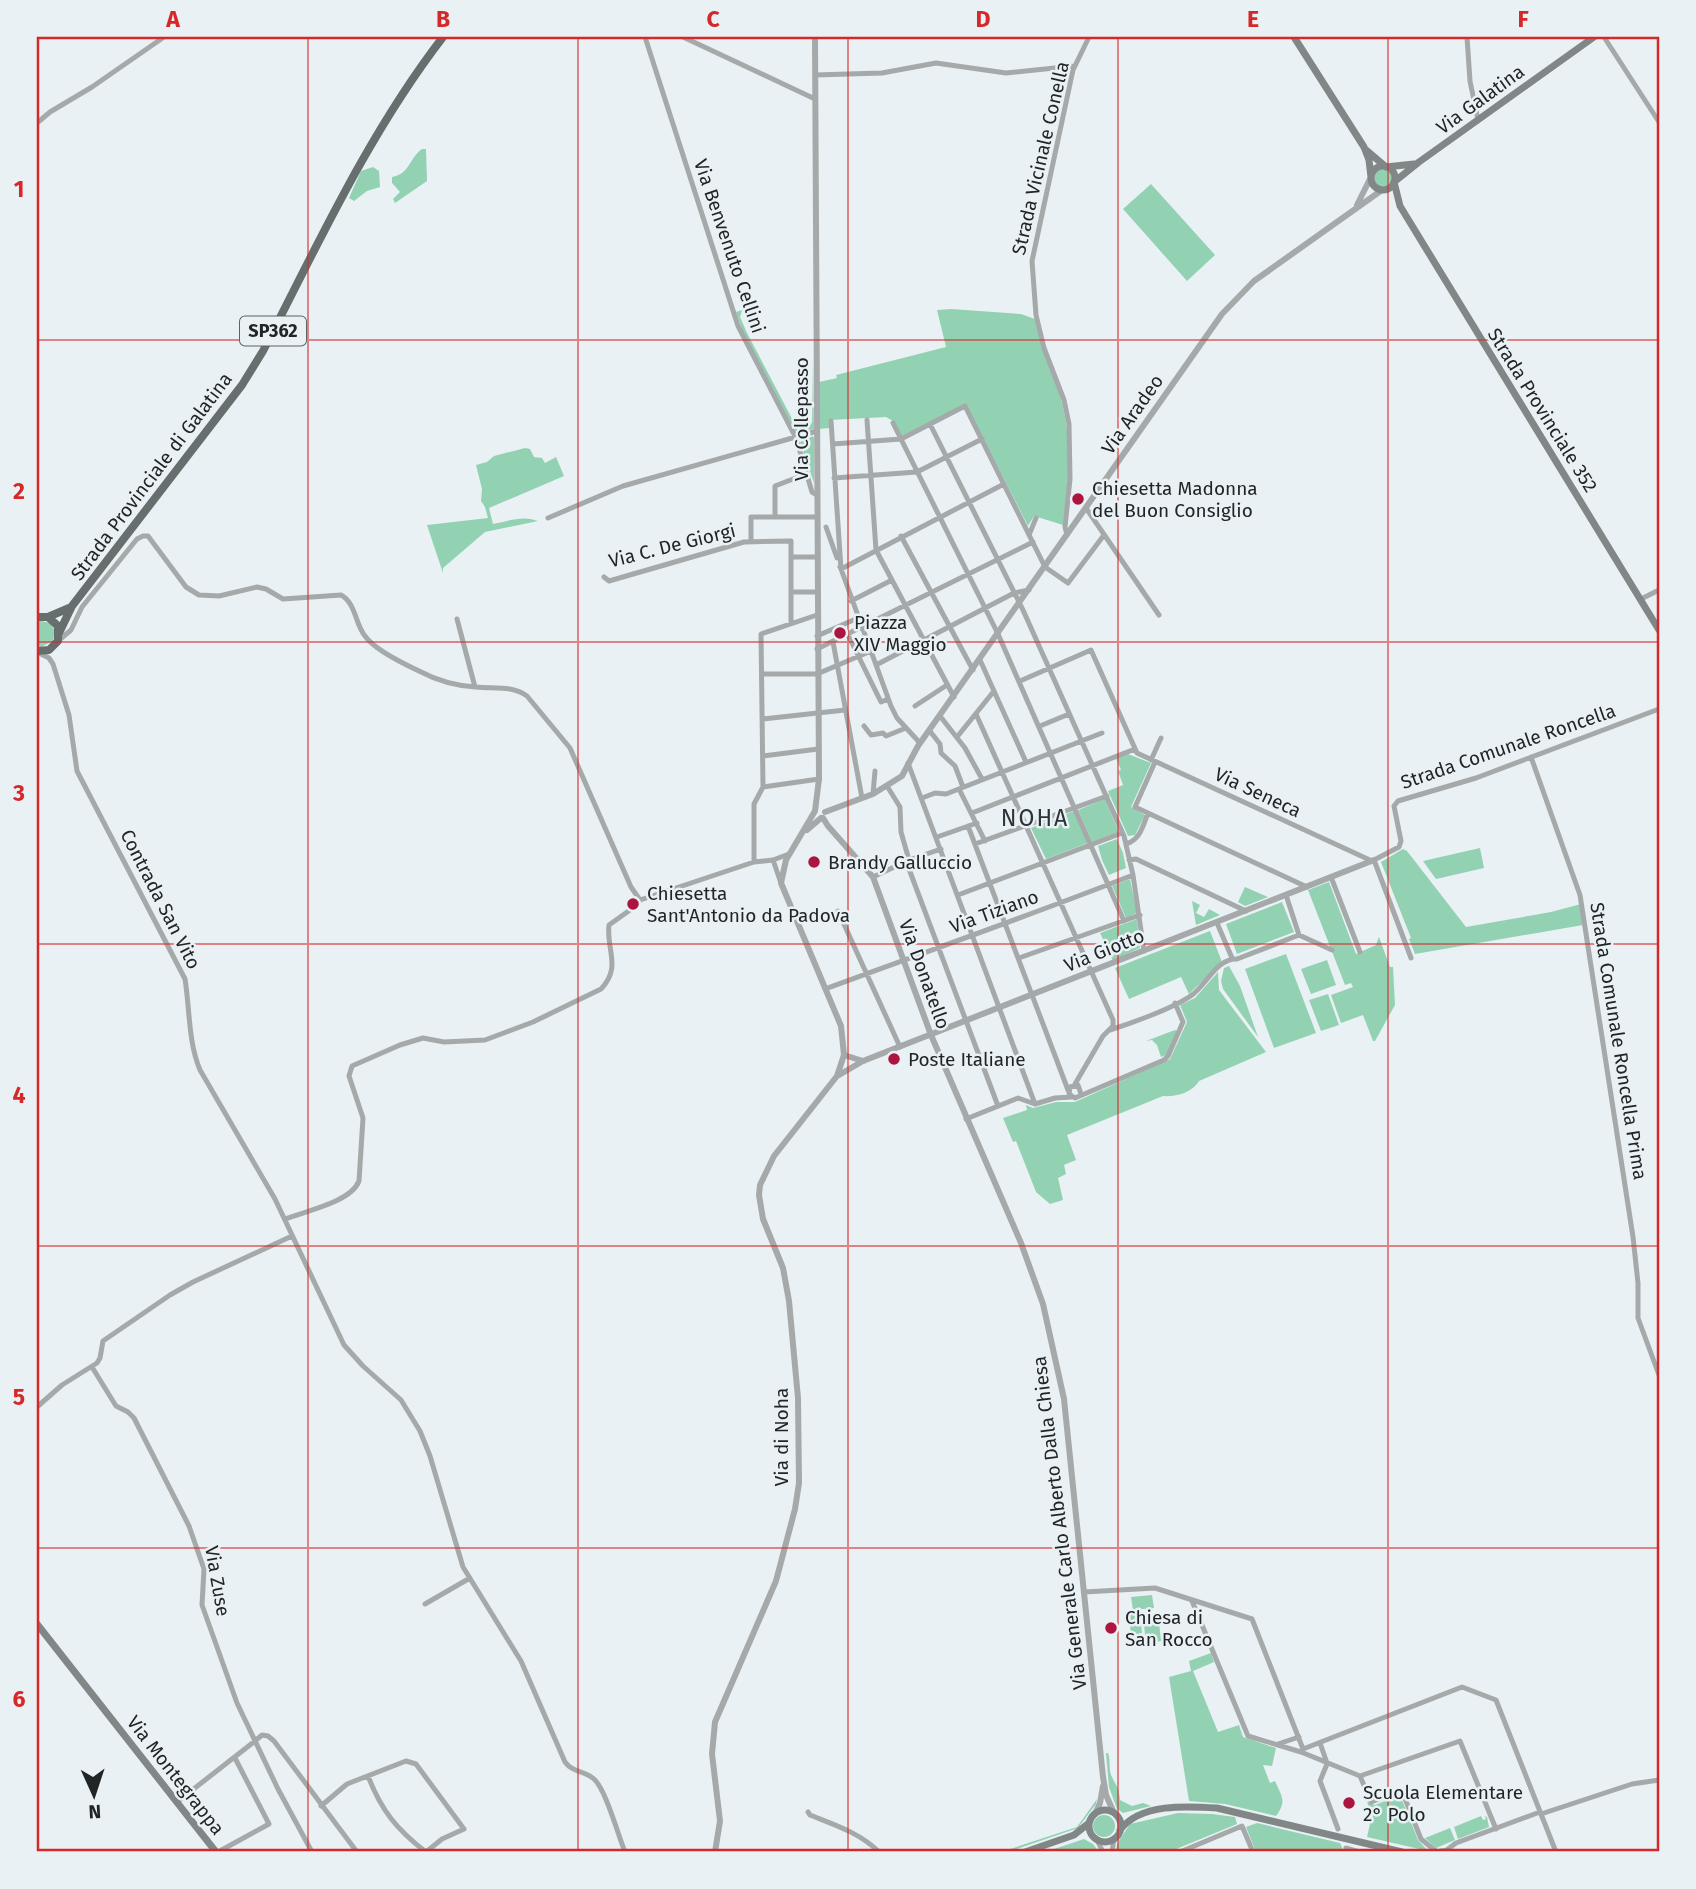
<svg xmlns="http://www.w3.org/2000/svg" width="1696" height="1889" font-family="'Fira Sans',sans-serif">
<rect width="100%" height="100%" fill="#e9f1f5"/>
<path fill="#92d2b3" d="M422 149H426L427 181 395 203 393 199 400 192 392 183V177C410 174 409 158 422 149Z
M373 167 379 171 380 187 367 191 354 201 349 198 361 171Z
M1374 178a9 9 0 1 1 18 0a9 9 0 1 1-18 0Z
M1151 184 1215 255 1187 281 1123 209Z
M951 309 1021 314 1035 319C1047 353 1060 387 1066 422 1072 456 1067 492 1063 525L1034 516 1028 526 966 404 902 436 893 421 886 417 830 420 829 428 819 429V382L837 378 836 375 946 347 937 310Z
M742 310 740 317 747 333 799 432 812 423 813 358 814 429 796 433 743 332 736 312Z
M813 436 814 438V483L800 442Z
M525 448 530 449 534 457 542 458 545 463 556 457 564 476 489 508 493 524C509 521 522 515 538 521L485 532 443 568V573L427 525 488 518 485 507 481 501 482 489 476 465 487 462 494 456Z
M37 620 50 623 55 631 53 641 41 647 37 646Z
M1128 754 1151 763 1131 807 1145 815 1135 835 1128 836 1108 791 1123 785 1118 771 1121 770 1116 758Z
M1105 799 1119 832 1092 842 1078 810Z
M1074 811 1088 843 1046 859 1031 828Z
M1117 839 1123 853 1126 868 1109 875 1102 860 1098 846Z
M1480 848 1484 868 1436 879 1423 861Z
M1403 849 1407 851 1466 927 1551 912 1581 904 1583 925 1415 954 1409 939 1411 938 1381 862Z
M1130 879 1137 913 1126 918 1112 886Z
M1329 882 1356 954 1376 945 1379 937 1390 967H1393L1395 1005 1375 1041H1373L1363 1015 1341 1023 1331 995 1353 987 1351 983 1345 985 1308 890Z
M1245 887 1268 897 1245 906 1238 902Z
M1192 901 1200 905 1196 913 1204 917 1209 909 1220 915 1196 925Z
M1282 902 1294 932 1237 954 1226 924Z
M1137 919 1140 948 1113 961 1100 933Z
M1210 931 1222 962 1191 992 1189 994 1181 977 1129 999 1115 968Z
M1286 954 1316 1033 1274 1048 1245 969Z
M1327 960 1336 985 1311 994 1301 969Z
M1229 966 1240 986 1258 1037 1223 989 1221 981 1224 968Z
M1218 972 1219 990 1266 1052 1199 1081C1192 1093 1175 1097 1163 1096L1067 1135 1076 1160 1064 1165 1066 1174 1058 1178 1063 1200 1050 1204 1036 1192 1016 1141 1013 1142 1003 1118 1027 1110 1026 1105 1033 1108 1056 1102H1075L1170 1059 1187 1022 1180 1005 1195 998Z
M1328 994 1339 1025 1321 1031 1309 1000Z
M1175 1030 1177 1031 1166 1055 1161 1057 1157 1045 1152 1040 1146 1041Z
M1152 1595 1154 1608 1133 1610 1131 1597Z
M1140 1613 1142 1633 1131 1636 1129 1615Z
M1158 1613 1161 1641 1146 1644 1143 1615Z
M1211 1653 1214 1662 1193 1671 1218 1732 1239 1725 1243 1737 1276 1748 1272 1766 1263 1765 1270 1783 1275 1781C1282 1797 1287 1801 1276 1816L1225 1804 1189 1801 1169 1677 1191 1671 1189 1661Z
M1106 1753H1108C1111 1760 1108 1770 1112 1777 1117 1788 1119 1787 1120 1800L1132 1806 1143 1803 1151 1806 1123 1813 1117 1809 1109 1787Z
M1400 1795 1418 1840 1428 1851 1367 1837 1371 1819 1373 1817 1367 1802 1375 1805Z
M1097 1799 1096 1804 1078 1828 1008 1852H1001L1077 1827Z
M1178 1813 1212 1814 1235 1817 1237 1824 1169 1852H1115L1118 1842 1130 1824Z
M1093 1826a11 11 0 1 1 22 0a11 11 0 1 1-22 0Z
M1481 1816 1483 1820 1486 1819 1485 1816 1487 1817 1489 1827 1458 1839 1454 1827Z
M1257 1823 1340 1843 1344 1852H1256L1246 1827Z
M1450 1828 1455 1840 1436 1848 1425 1838Z
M1084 1839 1093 1844 1099 1852H1045Z"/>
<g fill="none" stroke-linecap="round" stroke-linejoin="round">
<path stroke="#a5a9a9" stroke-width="5" d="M645 37 738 326 796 438 812 492 817 495
M683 37 815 99
M1467 37 1470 81 1478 120
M1604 37 1659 122
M815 75 882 73 936 63 1006 73 1074 66
M37 123 50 112 92 87 164 37
M867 420 876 550 954 697
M831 421 841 569 891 706 897 718 920 743
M893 423 998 634 1124 921
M930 424 1023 610 1124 836 1133 875 1144 951
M833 444 901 439 965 406 1045 567 1068 583 1104 535
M834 478 917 472 982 439
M1086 508 1159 615
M775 517V486L806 474
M548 518 623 486 817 431
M826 527 837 558
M1029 535 1036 518
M1067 535 1065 527 1070 479 1069 424 1064 400 1044 348 1036 315 1032 261 1073 70 1089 37
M901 536 973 670
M751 541V517H816
M791 557H817
M840 567 841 569 1004 484
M604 577 609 581 744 542 791 541V623
M792 592H817
M1641 599 1659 590
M851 601 892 580
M457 619 475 687
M848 635 881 702 888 699
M817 636 858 618
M58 641 71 630 82 607 137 539 143 536H148L186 587 199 595 219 596 257 587 266 589 283 599 341 595C356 603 355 624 365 636 374 649 404 664 419 671 436 680 456 686 476 687 494 689 512 685 527 696L570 748 631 887 640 900 754 862 773 860 789 854
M833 642 862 798
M817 649 1033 542
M37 652 49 658 53 664 69 715 77 771 185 979C190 1010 188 1041 200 1070L275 1199 344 1345 363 1366 401 1400 420 1431 430 1456 463 1567 521 1661 565 1762C573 1773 584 1770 594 1779 606 1790 618 1835 625 1852
M980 660 1026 762
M876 665 1014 593 1029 590
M762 674H817L871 651
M1020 681 1091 650 1137 753 1372 861
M915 706 947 685
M976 714 1113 1020V1026L1103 1036 1075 1084
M940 716 965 748 982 779
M763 719 845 710
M864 726 871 735 883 733 886 736 906 728
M1040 726 1069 714
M929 730 940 744 941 753 955 766 963 787
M957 737 994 691
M763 756 818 749
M1531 757 1580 895 1633 1237 1638 1283V1318L1659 1375
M1151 760 1161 738
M1155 762 1135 807 1307 887
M908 763 1035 1104
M887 786 900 807 901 832 909 860
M763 787 819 779
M959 789 985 841
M873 794 875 771
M922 798 935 793 946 794 1102 733
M972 813 1135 749
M968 826 1068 1090
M937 837 977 823
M975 844 1107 796
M1126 844C1140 840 1143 826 1148 813
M773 860 781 883
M1129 860 1136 859 1246 911
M906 861 998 1106
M754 862V804L763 787 761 634 817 615
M873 877 909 860 941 849
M1331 877 1360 952
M958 895 1122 833
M838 911 900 1047
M1217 923 1232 958
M1299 935 1332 950
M1019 958 1140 915
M1411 958 1374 860 1399 847 1401 841 1394 806 1398 801 1476 778 1659 709
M825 989C928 951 1031 915 1133 875
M1110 1030C1132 1023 1174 1008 1192 995 1207 984 1217 958 1237 959L1299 935 1286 895
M1081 1094 1078 1085 1070 1087 1069 1094 1075 1098 1164 1060 1168 1056 1183 1022 1175 1003
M966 1119 1018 1098 1035 1104 1055 1098 1072 1097
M285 1219C306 1211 351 1202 359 1181L363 1118 349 1076 352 1066 400 1045 423 1038 444 1042 485 1040 533 1022 601 989C622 967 606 950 609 925L637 905 640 900
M92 1367 116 1406 128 1412 134 1418 189 1526 204 1569 202 1605 237 1703 278 1789 312 1852
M37 1407 62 1385 97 1363 100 1358 103 1341 170 1295 193 1282 292 1236
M1084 1592 1155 1588 1252 1619 1303 1749
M1192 1601 1248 1736 1301 1752 1360 1776
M425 1604 470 1578
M1320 1743 1327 1763
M1278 1744 1299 1737
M1301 1752 1303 1749 1462 1687 1496 1700 1556 1852
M1327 1764 1320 1781 1338 1829
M368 1776C381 1810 397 1830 426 1852
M1360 1776 1460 1741 1496 1829
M1360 1776 1371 1802 1402 1791 1421 1839 1437 1852
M177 1802 255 1741 262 1735 268 1736 274 1741 357 1852
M321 1806 347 1784 406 1761 416 1764 464 1829 442 1839 426 1852
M808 1812 810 1815C835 1825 860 1833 879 1852
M1541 1814 1632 1784 1659 1780
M1097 1840 1103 1852
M218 1852 269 1824 235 1758
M1112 1852 1114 1838
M1180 1852 1242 1826 1253 1852
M1348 1852 1346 1848 1359 1852
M1444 1852 1456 1843 1540 1812"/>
<path stroke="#a5a9a9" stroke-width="6" d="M1357 205 1371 177
M825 812 873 794 902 776 918 746 1222 314 1254 281 1382 190
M823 818 828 826 873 877 931 1035 1021 1243 1043 1304 1064 1399 1103 1777 1106 1795 1114 1813
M807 830 821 818
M844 1055 863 1061
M839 1075 863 1061 1374 860
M1095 1814 1100 1803 1103 1786
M715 1852 720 1821 712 1754 715 1722 776 1581 795 1509 799 1483 798 1398 789 1301 783 1268 763 1219 759 1195 760 1185 774 1156 837 1076 844 1055 841 1026 781 883 786 860 815 811 819 779 815 37"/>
<path stroke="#818787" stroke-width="7" d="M1294 37 1364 147 1369 160 1371 177
M1594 37 1419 162 1394 182 1400 206 1659 630
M1366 150 1386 167 1414 164
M1371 178a12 12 0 1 1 24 0a12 12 0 1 1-24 0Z
M37 1624 216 1852
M1089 1826a16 16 0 1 1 32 0a16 16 0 1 1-32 0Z
M1120 1830C1140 1803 1187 1806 1217 1808L1402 1852
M1025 1852 1074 1835 1089 1823
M1441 1852H1449"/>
<path stroke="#676f6e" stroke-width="8" d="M37 617H48L69 608
M59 633 72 606 242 385 263 351C318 244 369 133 443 37
M37 651 49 650 58 641V626L48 617"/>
</g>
<path fill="none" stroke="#d62828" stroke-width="2" stroke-opacity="0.55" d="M308 37V1852M578 37V1852M848 37V1852M1118 37V1852M1388 37V1852M37 340H1659M37 642H1659M37 944H1659M37 1246H1659M37 1548H1659"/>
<g fill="#ab1540" stroke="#e9f1f5" stroke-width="2.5">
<circle cx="1078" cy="499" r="7"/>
<circle cx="840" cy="633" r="7"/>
<circle cx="814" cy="862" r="7"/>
<circle cx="633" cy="904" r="7"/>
<circle cx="894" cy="1059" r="7"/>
<circle cx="1111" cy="1628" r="7"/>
<circle cx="1349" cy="1803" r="7"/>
</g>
<g text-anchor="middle" stroke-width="5" stroke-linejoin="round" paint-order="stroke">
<rect fill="#e9f1f5" stroke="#5d6264" stroke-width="2" x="240" y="316.5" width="66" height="29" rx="5"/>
<g font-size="18" font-weight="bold" fill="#212526">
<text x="273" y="337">SP362</text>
</g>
<g font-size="19" fill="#212526" stroke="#e9f1f5">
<text transform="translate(1480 99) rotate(-36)" y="7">Via Galatina</text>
<text transform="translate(1040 158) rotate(-77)" y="7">Strada Vicinale Conella</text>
<text transform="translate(730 246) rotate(71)" y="7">Via Benvenuto Cellini</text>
<text transform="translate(1543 410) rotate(58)" y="7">Strada Provinciale 352</text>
<text transform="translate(1132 414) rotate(-55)" y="7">Via Aradeo</text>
<text transform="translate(801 419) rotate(-90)" y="7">Via Collepasso</text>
<text transform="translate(151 476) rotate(-53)" y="7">Strada Provinciale di Galatina</text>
<text transform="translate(672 545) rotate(-14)" y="7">Via C. De Giorgi</text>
<text transform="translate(1508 746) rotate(-19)" y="7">Strada Comunale Roncella</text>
<text transform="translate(1258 792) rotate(25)" y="7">Via Seneca</text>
<text transform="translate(161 899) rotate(63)" y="7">Contrada San Vito</text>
<text transform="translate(994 911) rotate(-20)" y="7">Via Tiziano</text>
<text transform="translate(1104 950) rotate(-22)" y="7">Via Giotto</text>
<text transform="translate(925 974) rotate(70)" y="7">Via Donatello</text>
<text transform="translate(1619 1041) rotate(81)" y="7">Strada Comunale Roncella Prima</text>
<text transform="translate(781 1437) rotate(-90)" y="7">Via di Noha</text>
<text transform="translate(1059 1523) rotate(-97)" y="7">Via Generale Carlo Alberto Dalla Chiesa</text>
<text transform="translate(218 1581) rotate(80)" y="7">Via Zuse</text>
<text transform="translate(176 1775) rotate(52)" y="7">Via Montegrappa</text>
</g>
<g font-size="19" fill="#212526" stroke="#e9f1f5" text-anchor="start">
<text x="1092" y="495">Chiesetta Madonna<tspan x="1092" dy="22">del Buon Consiglio</tspan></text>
<text x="854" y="629">Piazza<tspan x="854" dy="22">XIV Maggio</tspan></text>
<text x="828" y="869">Brandy Galluccio</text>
<text x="647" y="900">Chiesetta<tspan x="647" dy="22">Sant'Antonio da Padova</tspan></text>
<text x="908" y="1066">Poste Italiane</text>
<text x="1125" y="1624">Chiesa di<tspan x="1125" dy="22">San Rocco</tspan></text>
<text x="1363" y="1799">Scuola Elementare<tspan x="1363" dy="22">2° Polo</tspan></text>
</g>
<g font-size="23" letter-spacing="2" fill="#2d3437" stroke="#e9f1f5">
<text x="1035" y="826">NOHA</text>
</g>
</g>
<rect width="1696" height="1889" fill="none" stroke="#e9f1f5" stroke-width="77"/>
<g transform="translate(94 1795) rotate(177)" stroke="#e9f1f5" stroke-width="5" paint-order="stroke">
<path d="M0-5L12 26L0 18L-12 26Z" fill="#212526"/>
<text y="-10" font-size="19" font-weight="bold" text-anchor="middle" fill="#212526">N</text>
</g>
<rect x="38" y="38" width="1620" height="1812" fill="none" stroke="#d62828" stroke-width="2.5"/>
<g font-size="23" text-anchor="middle" font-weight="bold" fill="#d62828">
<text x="173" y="27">A</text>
<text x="443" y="27">B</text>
<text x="713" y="27">C</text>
<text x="983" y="27">D</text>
<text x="1253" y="27">E</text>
<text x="1523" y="27">F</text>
<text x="19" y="197">1</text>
<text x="19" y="499">2</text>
<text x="19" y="801">3</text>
<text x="19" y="1103">4</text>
<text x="19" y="1405">5</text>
<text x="19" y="1707">6</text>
</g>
</svg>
